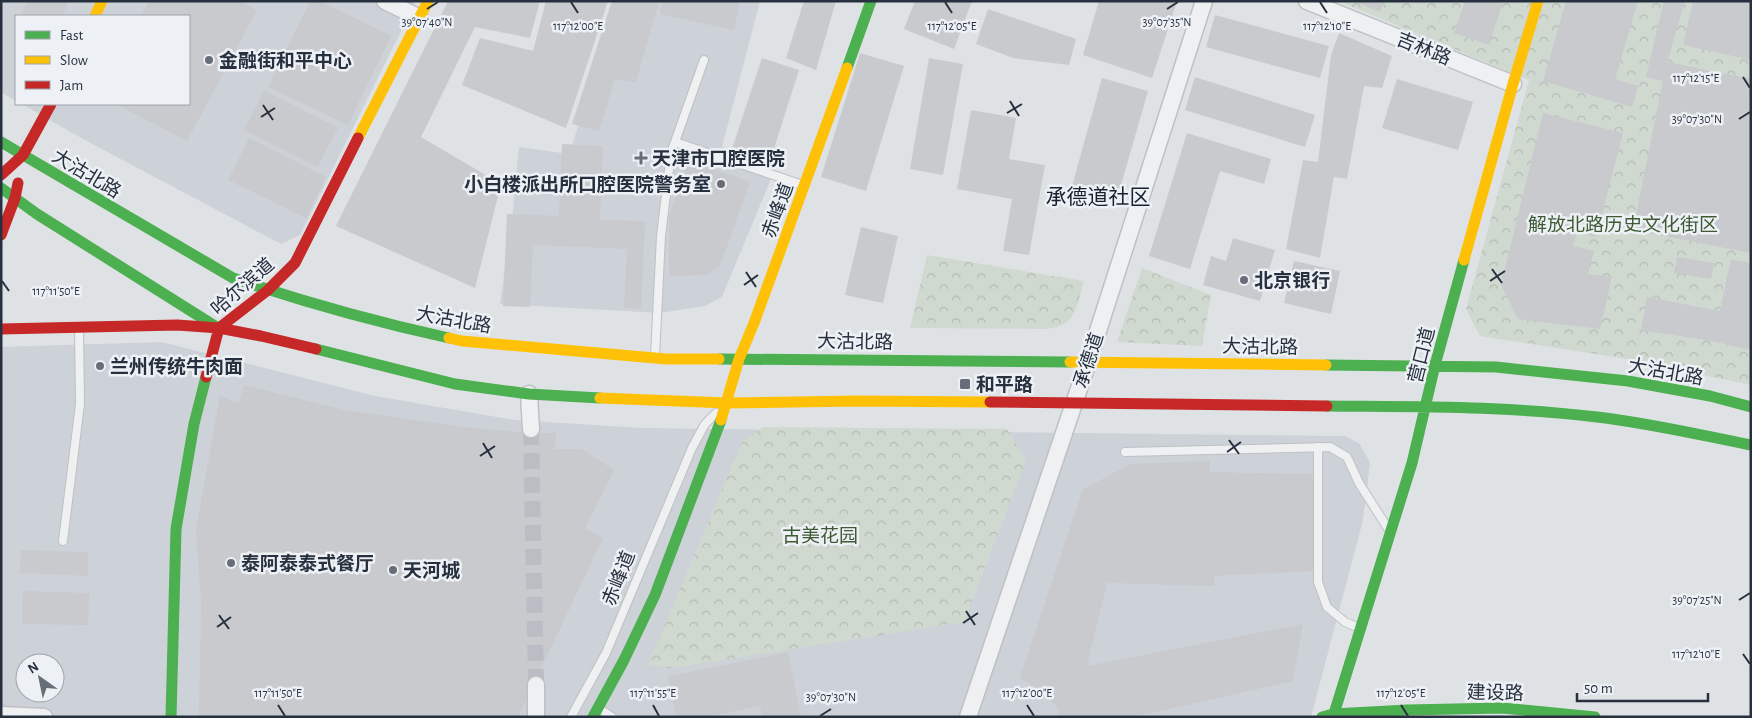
<svg xmlns="http://www.w3.org/2000/svg" width="1752" height="718" font-family="'Alegreya Sans','Noto Sans SC',sans-serif">
<defs>
<pattern id="park-crowns" width="20" height="18" patternUnits="userSpaceOnUse" patternTransform="scale(1.25)"><rect width="20" height="18" fill="#d0d9d0"/><path d="M2 6a3 3 0 1 1 6 0M12 15a3 3 0 1 1 6 0" fill="none" stroke="#b3bbb4"/></pattern>
</defs>
<rect width="100%" height="100%" fill="#dfe2e5"/>
<path fill="#cdd2d8" fill-rule="evenodd" d="M1 1H416L300 235 281 244 83 139 22 104H189V16H16V101L1 92Z
M620 1H760L722 147 778 162 722 297 705 306 659 313 500 304 513 211 519 147 569 154Z
M162 342 375 396 515 420 642 428 1345 436 1360 444 1370 463 1363 520 1311 717H1V347ZM25 663H55V693H25Z"/>
<path fill="url(#park-crowns)" d="M1338 1H1751V385L1621 358 1480 336 1466 309 1529 80Z
M927 255 1084 281C1076 306 1078 325 1047 329L910 328Z
M1142 268 1211 295 1202 346 1117 342Z
M763 427 1007 429 1026 461 964 622 671 668 648 665 742 442Z"/>
<path fill="#c8cacd" d="M28 1H69L62 16H29L22 13Z
M149 1H241L257 10 187 141 116 104H189V16H141Z
M310 1H320L391 36 348 125 268 87Z
M448 1H540L530 38 475 27 421 137 501 184 475 288 336 226Z
M546 1H608L566 128 462 85 480 38 533 51Z
M612 1H659L636 82 615 79 599 131 572 124Z
M662 1H740L734 30 660 14Z
M804 1H836L816 70 786 58Z
M915 1H972L954 49 904 29Z
M1099 1H1177L1152 78 1083 55Z
M1353 1H1384L1380 12Z
M1465 1H1503L1489 45 1454 33Z
M1566 1H1638L1615 79 1638 86 1632 107 1543 81Z
M1664 1H1685L1667 62 1751 79V253L1633 230 1663 81 1646 77Z
M1693 1H1751V60L1683 45Z
M988 9 1076 39 1069 65 1013 58 976 44Z
M1215 15 1329 46 1320 78 1206 47Z
M1339 33 1392 56 1382 88 1364 86 1347 179 1334 177 1320 258 1286 249 1303 160 1318 162 1331 55Z
M860 53 904 66 866 191 821 177Z
M762 58 799 70 770 161 732 149Z
M929 58 963 64 943 175 910 169Z
M1195 77 1315 115 1305 147 1185 110Z
M1102 78 1148 91 1117 199 1072 186Z
M1397 79 1473 102 1458 150 1382 128Z
M264 90 338 128 317 167 244 130Z
M971 110 1016 118 1009 159 1045 165 1029 255 1003 251 1012 199 957 189Z
M1543 113 1623 133 1596 237 1577 232 1573 246 1594 251 1588 274 1612 277 1600 329 1518 319 1501 285Z
M1187 133 1271 159 1264 184 1220 171 1190 269 1149 256Z
M249 138 326 177 306 218 228 180Z
M562 144 603 146 600 220 645 221 641 309 624 308 627 249 533 245 530 307 503 306 507 214 559 216Z
M689 160 750 182 720 266 706 275 669 276V215Z
M861 227 898 236 883 303 845 295Z
M1233 238 1275 250 1260 301 1203 285 1211 256 1226 261Z
M1677 257 1714 263 1711 279 1674 273Z
M1731 259 1751 264V350L1712 341 1641 330 1647 297 1720 311Z
M1294 261 1340 271 1331 314 1284 303Z
M244 385 345 410 463 427 531 433H556L555 449H582L614 470 585 528 603 538 518 717H199L201 602 196 529 220 396 239 403Z
M1210 461V472L1314 474V571L1215 576 1214 586 1107 583 1087 666 1303 624 1293 681 1134 717H1059L1058 708 1042 691 1020 678 1083 489 1131 464Z
M21 550 88 552V576L20 573Z
M23 591 89 593 88 625 22 624Z
M788 652 801 717H762L760 706 705 717H676L668 676Z"/>
<g fill="none" stroke-linecap="round" stroke-linejoin="round">
<path stroke="#babec4" stroke-width="16" stroke-dasharray="16 8" stroke-linecap="butt" d="M531 429 536 685"/>
<defs>
<path id="lane" d="M675 142 803 185
M655 356 661 236 671 153 704 60
M1318 447V582L1327 607 1345 622 1359 628
M1125 452 1330 447 1347 457 1359 483 1387 527
M63 541 80 404 79 328
M600 709 612 717
M571 717 606 653 692 448 705 424 716 413"/>
<path id="street" d="M385 1 420 18
M1307 1 1513 84
M529 394 531 429
M536 685V717
M1 715 44 717
M968 717 1088 362 1204 1"/>
</defs>
<use href="#lane" stroke="#bec0c3" stroke-width="10"/>
<use href="#street" stroke="#bec0c3" stroke-width="19"/>
<use href="#lane" stroke="#eff0f2" stroke-width="8"/>
<use href="#street" stroke="#eff0f2" stroke-width="16"/>
<path stroke="#4caf50" stroke-width="11" d="M847 68 871 1
M1 142 233 278C304 302 376 322 449 338
M1 188 37 214 218 328
M316 349 455 384 529 394 600 398
M719 359 1070 362
M1326 365 1496 367 1628 381 1710 396 1751 407
M1327 406C1417 407 1508 406 1597 417 1649 423 1700 435 1751 445
M171 717 176 529 194 424 206 377
M593 717 624 660 655 595 721 420
M1322 717 1333 714 1407 710 1502 708 1595 717
M1333 717 1412 463 1435 365 1464 260"/>
<path stroke="#ffc107" stroke-width="11" d="M95 16 102 1
M358 138 428 1
M1464 260 1513 84 1538 1
M449 338 462 341 666 359H719
M1070 362 1326 365
M600 398 727 403 859 401 990 402
M721 420 739 359 754 323 847 68"/>
<path stroke="#c62828" stroke-width="11" d="M1 175 23 155 51 104
M1 235 15 198 18 183
M1 329 177 325 219 328 261 336 316 349
M206 377 219 328 268 290 295 263 358 138
M990 402 1327 406"/>
</g>
<path fill="none" stroke="#27303e" stroke-width="2" d="M571 2 578 13M945 2 952 13M1320 2 1327 13M427 9 438 2M1167 9 1178 2M1743 77 1750 88M1010 101 1019 116M263 105 273 120M1007 113 1022 104M261 117 275 108M1739 119 1750 112M1492 269 1502 283M746 272 756 287M2 281 9 291M1490 281 1505 271M744 285 758 275M1229 440 1239 454M483 443 492 458M1227 452 1241 442M480 456 495 446M1739 600 1750 593M966 611 975 625M219 615 229 629M963 623 978 613M217 627 231 617M1743 654 1750 664M278 705 285 716M653 705 659 716M1027 705 1034 716M1401 705 1408 716M820 716 831 709"/>
<g fill="#676e78" stroke="#edf1f5" stroke-width="2">
<circle cx="209" cy="60" r="5"/>
<path d="M638.5 150.5h5v5h5v5h-5v5h-5v-5h-5v-5h5z"/>
<circle cx="721" cy="184" r="5"/>
<circle cx="1244" cy="280" r="5"/>
<circle cx="100" cy="366" r="5"/>
<rect x="959" y="378" width="12" height="12" rx="2.5"/>
<circle cx="231" cy="563" r="5"/>
<circle cx="393" cy="570" r="5"/>
</g>
<g text-anchor="middle" stroke-width="5" stroke-linejoin="round" paint-order="stroke">
<g font-size="19" fill="#27303e" stroke="#edf1f5">
<text transform="translate(1424 48) rotate(22)" y="7">吉林路</text>
<text transform="translate(87 173) rotate(31)" y="7">大沽北路</text>
<text transform="translate(777 210) rotate(-70)" y="7">赤峰道</text>
<text transform="translate(242 286) rotate(-41)" y="7">哈尔滨道</text>
<text transform="translate(454 319) rotate(10)" y="7">大沽北路</text>
<text transform="translate(855 341) rotate(1)" y="7">大沽北路</text>
<text transform="translate(1260 346) rotate(1)" y="7">大沽北路</text>
<text transform="translate(1421 355) rotate(-76)" y="7">营口道</text>
<text transform="translate(1088 360) rotate(-72)" y="7">承德道</text>
<text transform="translate(1666 371) rotate(10)" y="7">大沽北路</text>
<text transform="translate(618 578) rotate(-68)" y="7">赤峰道</text>
<text transform="translate(1495 692) rotate(1)" y="7">建设路</text>
</g>
<g font-size="19" font-weight="bold" fill="#27303e" stroke="#edf1f5" text-anchor="start">
<text x="219" y="67">金融街和平中心</text>
<text x="652" y="165">天津市口腔医院</text>
<text x="711" y="191" text-anchor="end">小白楼派出所口腔医院警务室</text>
<text x="1254" y="287">北京银行</text>
<text x="110" y="373">兰州传统牛肉面</text>
<text x="976" y="391">和平路</text>
<text x="241" y="570">泰阿泰泰式餐厅</text>
<text x="403" y="577">天河城</text>
</g>
<g font-size="19" fill="#3d5a34" stroke="#edf1f5">
<text x="1623" y="231">解放北路历史文化街区</text>
<text x="820" y="542">古美花园</text>
</g>
<g font-size="21" fill="#19212f" stroke="#edf1f5">
<text x="1098" y="204">承德道社区</text>
</g>
</g>
<g font-size="12" text-anchor="middle" fill="#27303e" stroke="#edf1f5" stroke-width="5" stroke-linejoin="round" paint-order="stroke">
<text x="427" y="26">39°07'40"N</text>
<text x="1167" y="26">39°07'35"N</text>
<text x="578" y="30">117°12'00"E</text>
<text x="952" y="30">117°12'05"E</text>
<text x="1327" y="30">117°12'10"E</text>
<text x="1696" y="82">117°12'15"E</text>
<text x="1697" y="123">39°07'30"N</text>
<text x="56" y="295">117°11'50"E</text>
<text x="1697" y="604">39°07'25"N</text>
<text x="1696" y="658">117°12'10"E</text>
<text x="278" y="697">117°11'50"E</text>
<text x="653" y="697">117°11'55"E</text>
<text x="1027" y="697">117°12'00"E</text>
<text x="1401" y="697">117°12'05"E</text>
<text x="831" y="701">39°07'30"N</text>
</g>
<rect width="1752" height="718" fill="none" stroke="#27303e" stroke-width="5"/>
<rect x="15" y="15" width="175" height="90" fill="#edf1f5" stroke="#9ea4ac"/>
<rect x="25" y="31" width="25" height="8" fill="#4caf50" stroke="#9ea4ac"/>
<text x="60" y="40" font-size="15" fill="#27303e">Fast</text>
<rect x="25" y="56" width="25" height="8" fill="#ffc107" stroke="#9ea4ac"/>
<text x="60" y="65" font-size="15" fill="#27303e">Slow</text>
<rect x="25" y="81" width="25" height="8" fill="#c62828" stroke="#9ea4ac"/>
<text x="60" y="90" font-size="15" fill="#27303e">Jam</text>
<g transform="translate(40 678) rotate(327)"><circle r="24" fill="#edf1f5" stroke="#9ea4ac"/>
<path d="M0-4L9 19L0 12L-9 19Z" fill="#676e78"/>
<text y="-8" font-size="14" font-weight="bold" text-anchor="middle" fill="#27303e">N</text>
</g>
<path d="M1577 693v8h131v-8" fill="none" stroke="#27303e" stroke-width="2.5"/>
<text x="1584" y="693" font-size="15" fill="#27303e" stroke="#edf1f5" stroke-width="4" paint-order="stroke">50 m</text>
</svg>
